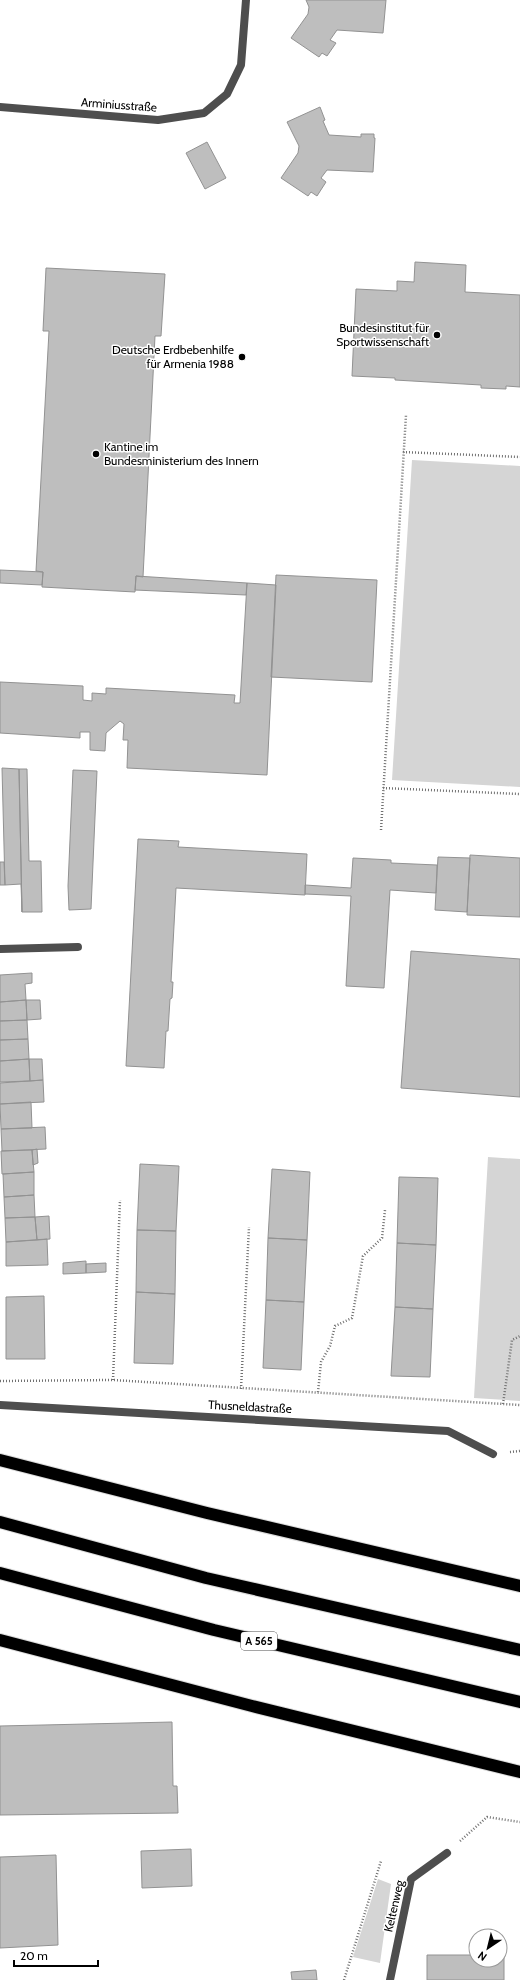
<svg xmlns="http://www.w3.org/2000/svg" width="520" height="1980" font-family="Cabin,sans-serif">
<rect width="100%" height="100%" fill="#fff"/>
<path fill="#d5d5d5" d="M412 460 520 466V787L392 780Z
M488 1157 520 1159V1401L474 1398Z
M378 1879 391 1884 380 1963 353 1957Z"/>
<path fill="#bebebe" stroke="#929292" d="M306 0H386L383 33 337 30 330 40 336 43 327 56 322 53 319 57 291 38 308 14 309 7Z
M320 107 325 120 323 121 329 135 361 137V134H374V138H375L373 172 327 170 321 178 326 182 317 196 311 192 308 196 281 178 298 153 299 146 287 122Z
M207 142 226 178 205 189 186 153Z
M415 262 466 265 465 292 520 295V387L506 386V389L481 388V385L395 380V378L352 376 356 289 397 291V281L414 282Z
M46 268 165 274 161 336H155L143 577 136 576 135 592 42 587 43 572 36 571 49 331H43Z
M0 570 43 572 42 585 0 583Z
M276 575 377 580 372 682 271 677Z
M136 576 247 583 246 595 135 590Z
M247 583 276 585 267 775 127 768 128 740H123L124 724 120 721 106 733 105 751 90 750V732H80V738L0 733V682L83 686V700L92 701V693L106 694V688L235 695 234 703H240Z
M2 768 19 769 22 912 21 884 5 885Z
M19 769H27L29 861H41L42 912H22Z
M73 770 97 771 91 909 69 910 68 886Z
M138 839 179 841 178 847 307 854 305 895 176 888 171 982H173L172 998 170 999 168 1031H166L164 1068 126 1066Z
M470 855 520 858V917L467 915Z
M438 857 470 858 467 912 435 910Z
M353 858 391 860V863L437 865 436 893 390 890 384 988 346 986 351 896 305 894V885L351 888Z
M0 862H4L5 885H0Z
M411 951 520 959V1097L401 1088Z
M32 973V983L25 984 26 1000 0 1002V975Z
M26 1000 27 1020 0 1021V1002Z
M26 1000H40L41 1019 27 1020Z
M27 1020 28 1039 0 1040V1021Z
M28 1039 29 1059 0 1061V1040Z
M29 1059 30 1081 0 1082V1061Z
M29 1059H42L43 1080 30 1081Z
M43 1080 44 1102 0 1104V1083Z
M31 1102 32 1128 1 1129 0 1104Z
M45 1127 46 1149 2 1151 1 1129Z
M37 1149 38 1163 33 1165 32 1150Z
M32 1150 34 1172 2 1174 1 1151Z
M140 1164 179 1166 176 1231 137 1230Z
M272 1169 310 1172 307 1240 268 1238Z
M34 1172V1195L4 1197 3 1174Z
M399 1177 438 1178 436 1245 397 1243Z
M34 1195 35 1217 5 1218 4 1197Z
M49 1216 50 1239 37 1240 35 1217Z
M35 1217 37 1240 6 1242 5 1218Z
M137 1230 176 1231 175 1294 136 1292Z
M268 1238 307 1240 304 1302 266 1300Z
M47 1239 48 1265 6 1266V1242Z
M397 1243 436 1245 433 1309 395 1307Z
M86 1261V1273L63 1274V1263Z
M106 1263V1272L86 1273V1264Z
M136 1292 175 1294 173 1364 134 1363Z
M44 1296 45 1359H6V1297Z
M266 1300 304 1302 301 1370 263 1368Z
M395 1307 433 1309 430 1377 391 1376Z
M172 1722 173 1786H177L178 1813 0 1815V1726Z
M191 1849 192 1886 142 1888 141 1851Z
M56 1855 58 1945 0 1948V1857Z
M427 1955H476V1960H500V1955H504V1980H427Z
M316 1970 317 1980H292L291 1972Z"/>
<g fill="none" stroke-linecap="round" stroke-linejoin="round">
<defs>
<path id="highway" d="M0 1460 207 1513 520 1586
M0 1522 206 1578 520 1650
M0 1573 214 1630 520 1702
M0 1640 252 1706 520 1772"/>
</defs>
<use href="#highway" stroke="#dbdbdb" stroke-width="14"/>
<path stroke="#707070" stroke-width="2.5" stroke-dasharray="1 2" stroke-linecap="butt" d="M403 452 520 457
M383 788 520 794
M381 830 406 415
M113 1380 120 1200
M0 1381 113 1380 520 1405
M241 1389 249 1227
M318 1392 321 1362 330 1346 335 1326 352 1318 363 1256 382 1238 385 1210
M503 1404 512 1340 520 1336
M510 1452 520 1451
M460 1841 487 1817 520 1822
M344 1980 381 1861"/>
<path stroke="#4e4e4e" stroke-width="8" d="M0 107 158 120 204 113 227 94 241 65 246 0
M0 949 78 947
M0 1405 448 1431 493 1454
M390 1980 411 1879 447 1853"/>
<use href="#highway" stroke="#000" stroke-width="12"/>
</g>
<g fill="#000" stroke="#fff" stroke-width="1.5">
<circle cx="437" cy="335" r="4"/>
<circle cx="242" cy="357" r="4"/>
<circle cx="96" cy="454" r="4"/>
</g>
<g text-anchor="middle" stroke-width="3" stroke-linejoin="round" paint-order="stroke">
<rect fill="#fff" stroke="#4c4c4c" stroke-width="1" x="241" y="1632" width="36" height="18" rx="3"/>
<g font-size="11" font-weight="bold" fill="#000">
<text x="259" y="1645">A 565</text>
</g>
<g font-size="12" fill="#000" stroke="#fff">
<text transform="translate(119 105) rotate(4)" y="4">Arminiusstraße</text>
<text transform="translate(250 1407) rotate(3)" y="4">Thusneldastraße</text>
<text transform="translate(394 1906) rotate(-77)" y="4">Keltenweg</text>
</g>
<g font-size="12" fill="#000" stroke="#fff" text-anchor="end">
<text x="429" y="332">Bundesinstitut für<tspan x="429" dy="14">Sportwissenschaft</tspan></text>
<text x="234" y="354">Deutsche Erdbebenhilfe<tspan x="234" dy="14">für Armenia 1988</tspan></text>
<text x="104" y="451" text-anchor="start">Kantine im<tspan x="104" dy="14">Bundesministerium des Innern</tspan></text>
</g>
</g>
<g transform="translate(488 1948) rotate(215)"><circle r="19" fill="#ffffff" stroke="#999999"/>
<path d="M0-3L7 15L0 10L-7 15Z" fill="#000000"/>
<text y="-6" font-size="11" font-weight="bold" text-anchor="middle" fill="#000000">N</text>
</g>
<path d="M14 1960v6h84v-6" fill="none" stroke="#000000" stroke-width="2"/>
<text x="20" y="1960" font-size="12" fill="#000000" stroke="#ffffff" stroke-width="3" paint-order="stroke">20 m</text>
</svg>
